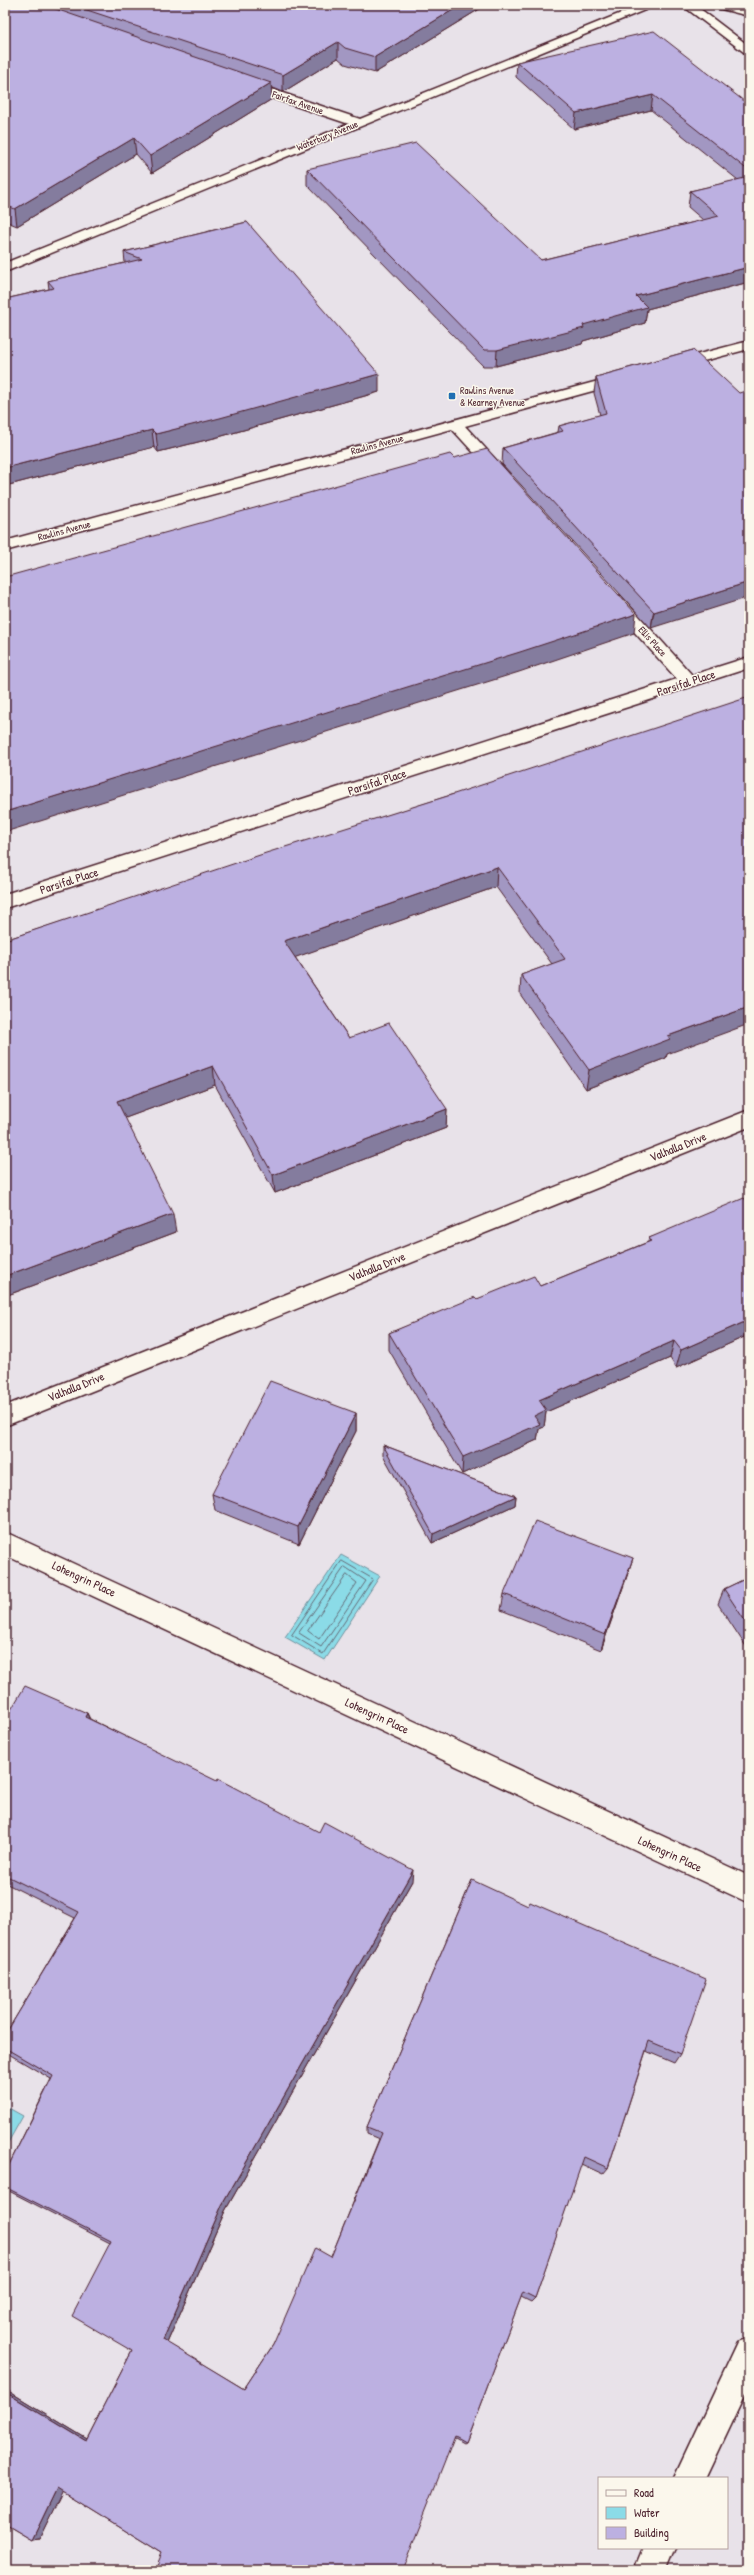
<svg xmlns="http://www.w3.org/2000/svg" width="754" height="2575" font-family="'Patrick Hand',sans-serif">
<rect width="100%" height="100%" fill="#e8e2e9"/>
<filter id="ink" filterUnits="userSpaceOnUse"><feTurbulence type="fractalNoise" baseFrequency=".025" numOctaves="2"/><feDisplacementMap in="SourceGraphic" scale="8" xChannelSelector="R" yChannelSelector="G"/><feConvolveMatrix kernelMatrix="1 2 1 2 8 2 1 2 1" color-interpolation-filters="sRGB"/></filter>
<g filter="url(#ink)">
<path fill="#8bdbe7" stroke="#71909c" d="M341 1555 380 1576 325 1660 285 1637Z
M5 2106 23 2116 5 2148Z"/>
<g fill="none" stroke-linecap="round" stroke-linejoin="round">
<path stroke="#646a76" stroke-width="1" d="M342 1561 373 1579 323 1654 292 1635Z
M345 1567 366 1581 321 1647 299 1633Z
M347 1575 357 1583 319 1639 308 1631Z"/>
<defs>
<path id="street" d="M641 5H657L5 272V263L349 124 239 87V81H247L360 119Z
M682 5H695L749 46V56Z
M749 341V349L673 369 666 365 668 362Z
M624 374 629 375 631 378 629 381 465 426 506 471 509 474 506 477H496L452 429 5 551V541Z
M615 595 621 596 692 675 749 657V668L5 908V894L677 679 609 604 607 600 609 596Z
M749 1110V1127L5 1426V1406Z
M5 1532 749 1876V1903L5 1555Z"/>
<path id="secondary" d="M711 5H731L749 10V16L713 7Z
M749 2338V2387L706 2478H674L738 2342Z
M643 2548H675L666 2570H634Z"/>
</defs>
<use href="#street" stroke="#4a1f2b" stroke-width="3"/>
<use href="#secondary" stroke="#4a1f2b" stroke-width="3"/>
<use href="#street" fill="#fbf7ec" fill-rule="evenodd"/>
<use href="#secondary" fill="#fbf7ec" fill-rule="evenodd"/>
</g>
<path fill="#a297c2" stroke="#4a1f2b" d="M5 5H486L375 73 345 64 338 58 283 92 271 87 272 99 152 173 136 154 17 226 5 221Z
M517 62 749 105V282L647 309 645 323 583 341 582 344 496 366H483L307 185V169L541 260 703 220 688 207 690 191 738 180 651 110 574 129 516 77Z
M247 222 379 392 222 436 158 452 154 447 5 486V299L49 289 48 281 125 263 124 252Z
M693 350 651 628 502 464 503 448 558 432 559 426 600 415 594 393 596 377Z
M454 794 667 1054 666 1058 586 1089 520 994 521 975 552 964 496 887 295 957 349 1038 447 1109 446 1128 275 1193 215 1085 125 1118 176 1232 5 1296V940Z
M749 1204V1344L744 1337 676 1368 670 1358 546 1412 544 1427 539 1429 537 1440 462 1474 389 1350V1333L477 1299 540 1286 648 1242 649 1238Z
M356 1413V1431L299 1544 215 1510 212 1494Z
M383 1445 516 1496 515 1505 432 1543 383 1455Z
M628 1573 601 1650 501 1610 504 1594Z
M749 1577V1651L718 1604 724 1589Z
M87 1713 90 1719 412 1881 225 2211 167 2343 244 2389 331 2257 379 2139 367 2134V2127L472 1880 680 2054 674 2063 646 2051 608 2168 603 2174 581 2164 535 2298 531 2302 521 2297 466 2442 464 2443 455 2438 162 2553 62 2491 39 2539 32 2540 5 2524V2389L87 2439 132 2351 110 2243 7 2190 5 2188V2173L51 2079 7 2053 5 2051V2035L75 1918 5 1883V1720Z"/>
<path fill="#847b9e" stroke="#4a1f2b" d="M461 5H486L375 73V57Z
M338 42V58L283 92V75Z
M271 83 272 99 152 173 150 156Z
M653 95 651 110 574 129 576 113Z
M134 138 136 154 17 226 15 209Z
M749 267V282L647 309 645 323 583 341 582 344 496 366 497 350 583 325 636 296Z
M379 374V392L222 436 158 452 156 434Z
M152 430 154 447 5 486V468Z
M749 582V597L651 628 654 612Z
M636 614 634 633 519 672 5 832V812Z
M497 867 496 887 285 961 284 941Z
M749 1007V1024L667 1054 666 1058 586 1089 589 1070 668 1036Z
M213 1066 215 1085 120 1120 117 1101Z
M447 1109 446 1128 275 1193 273 1175Z
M173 1214 176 1232 5 1296V1276Z
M749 1320 744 1337 676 1368 681 1350Z
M674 1341 670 1358 546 1412 544 1427 539 1429 537 1440 462 1474 463 1457 534 1416 539 1400Z
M356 1413V1431L299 1544 298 1527Z
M516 1496 515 1505 432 1543 433 1534Z
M633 1558 628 1573 601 1650 605 1635Z
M87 1713 92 1727 85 1717Z
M413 1870 412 1881 225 2211 167 2343 163 2340 222 2205Z
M5 2389 92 2442 86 2441 5 2392Z
M57 2488H64L39 2539 32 2540Z"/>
<path fill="#bcb0e1" stroke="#4a1f2b" d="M5 5H44L271 83 150 156 134 138 15 209 5 205Z
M72 5H461L375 57 345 48 338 42 283 75Z
M654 31 749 105V171L653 95 576 113 517 62Z
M416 143 541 260 719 216 690 191 749 177V267L636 296 647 307 583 325 584 328 497 350H484L307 169Z
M247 222 379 374 220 418 156 434 152 430 5 468V299L54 288 48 281 142 259 124 252Z
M693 350 739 393 749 390V582L654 612 503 448 563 431 559 426 606 413 596 377Z
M487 449 636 614 520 652 5 812V577L450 454 454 458Z
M749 697V1007L668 1036 670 1039 589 1070 521 975 565 959 497 867 284 941 349 1038 389 1023 447 1109 273 1175 213 1066 117 1101 173 1214 5 1276V940L266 853 454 794Z
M744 1198 749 1204V1320L681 1350 674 1341 539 1400 546 1410 534 1416 540 1424 463 1457 389 1333 475 1297 477 1299 534 1276 540 1286 651 1241 649 1238Z
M270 1381 356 1413 298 1527 212 1494Z
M383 1445 516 1496 433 1534Z
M535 1521 633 1558 605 1635 504 1594Z
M749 1577V1627L724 1589Z
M25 1686 87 1713 85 1717 217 1781 218 1779 319 1832 324 1822 413 1870 222 2205 163 2340 244 2389 273 2345 315 2248 331 2257 382 2133 367 2127 472 1880 528 1906 530 1902 706 1979 680 2054 649 2041 608 2168 584 2157 535 2298 523 2292 466 2442 455 2436 402 2570H155L162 2553 57 2488 32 2540 5 2524V2392L86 2441 132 2351 72 2316 111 2241 5 2187V2173L53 2076 5 2048V2035L79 1912 5 1875V1720Z"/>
</g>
<rect fill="#1f6fb2" stroke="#fbf7ec" stroke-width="1.5" x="448" y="392" width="8" height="8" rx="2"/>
<g text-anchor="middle" stroke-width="3" stroke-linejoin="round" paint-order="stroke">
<g font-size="10" fill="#4a1f2b" stroke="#fbf7ec">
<text transform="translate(298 102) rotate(19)" y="4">Fairfax Avenue</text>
<text transform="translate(327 135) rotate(-22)" y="4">Waterbury Avenue</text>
<text transform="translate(377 444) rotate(-15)" y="4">Rawlins Avenue</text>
<text transform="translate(64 530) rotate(-15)" y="4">Rawlins Avenue</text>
<text transform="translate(653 641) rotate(48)" y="4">Ellis Place</text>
</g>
<g font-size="10" fill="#4a1f2b" stroke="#fbf7ec" text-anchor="start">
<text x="460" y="394">Rawlins Avenue<tspan x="460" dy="12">&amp; Kearney Avenue</tspan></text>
</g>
<g font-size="12" fill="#4a1f2b" stroke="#fbf7ec">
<text transform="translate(686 683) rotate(-18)" y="4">Parsifal Place</text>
<text transform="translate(377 782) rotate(-18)" y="4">Parsifal Place</text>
<text transform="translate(69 881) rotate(-18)" y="4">Parsifal Place</text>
<text transform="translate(678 1147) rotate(-22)" y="4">Valhalla Drive</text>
<text transform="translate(377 1267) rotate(-22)" y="4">Valhalla Drive</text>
<text transform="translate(76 1387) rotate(-22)" y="4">Valhalla Drive</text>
<text transform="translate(84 1579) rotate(25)" y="4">Lohengrin Place</text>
<text transform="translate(377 1716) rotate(25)" y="4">Lohengrin Place</text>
<text transform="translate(670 1854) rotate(25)" y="4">Lohengrin Place</text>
</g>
</g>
<rect width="754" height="2575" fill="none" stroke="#fbf7ec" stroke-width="20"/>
<rect x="10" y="10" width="734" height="2555" fill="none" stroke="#4a1f2b" stroke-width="1.5" filter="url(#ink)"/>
<rect x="598" y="2477" width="130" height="72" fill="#fbf7ec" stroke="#b4a19f"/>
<rect x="606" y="2490" width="20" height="6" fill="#fbf7ec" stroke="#b4a19f"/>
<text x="634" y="2497" font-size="12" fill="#4a1f2b">Road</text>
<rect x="606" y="2507" width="20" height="12" fill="#8bdbe7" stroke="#b4a19f"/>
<text x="634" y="2517" font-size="12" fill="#4a1f2b">Water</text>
<rect x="606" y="2527" width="20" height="12" fill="#bcb0e1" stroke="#b4a19f"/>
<text x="634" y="2537" font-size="12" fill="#4a1f2b">Building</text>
</svg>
